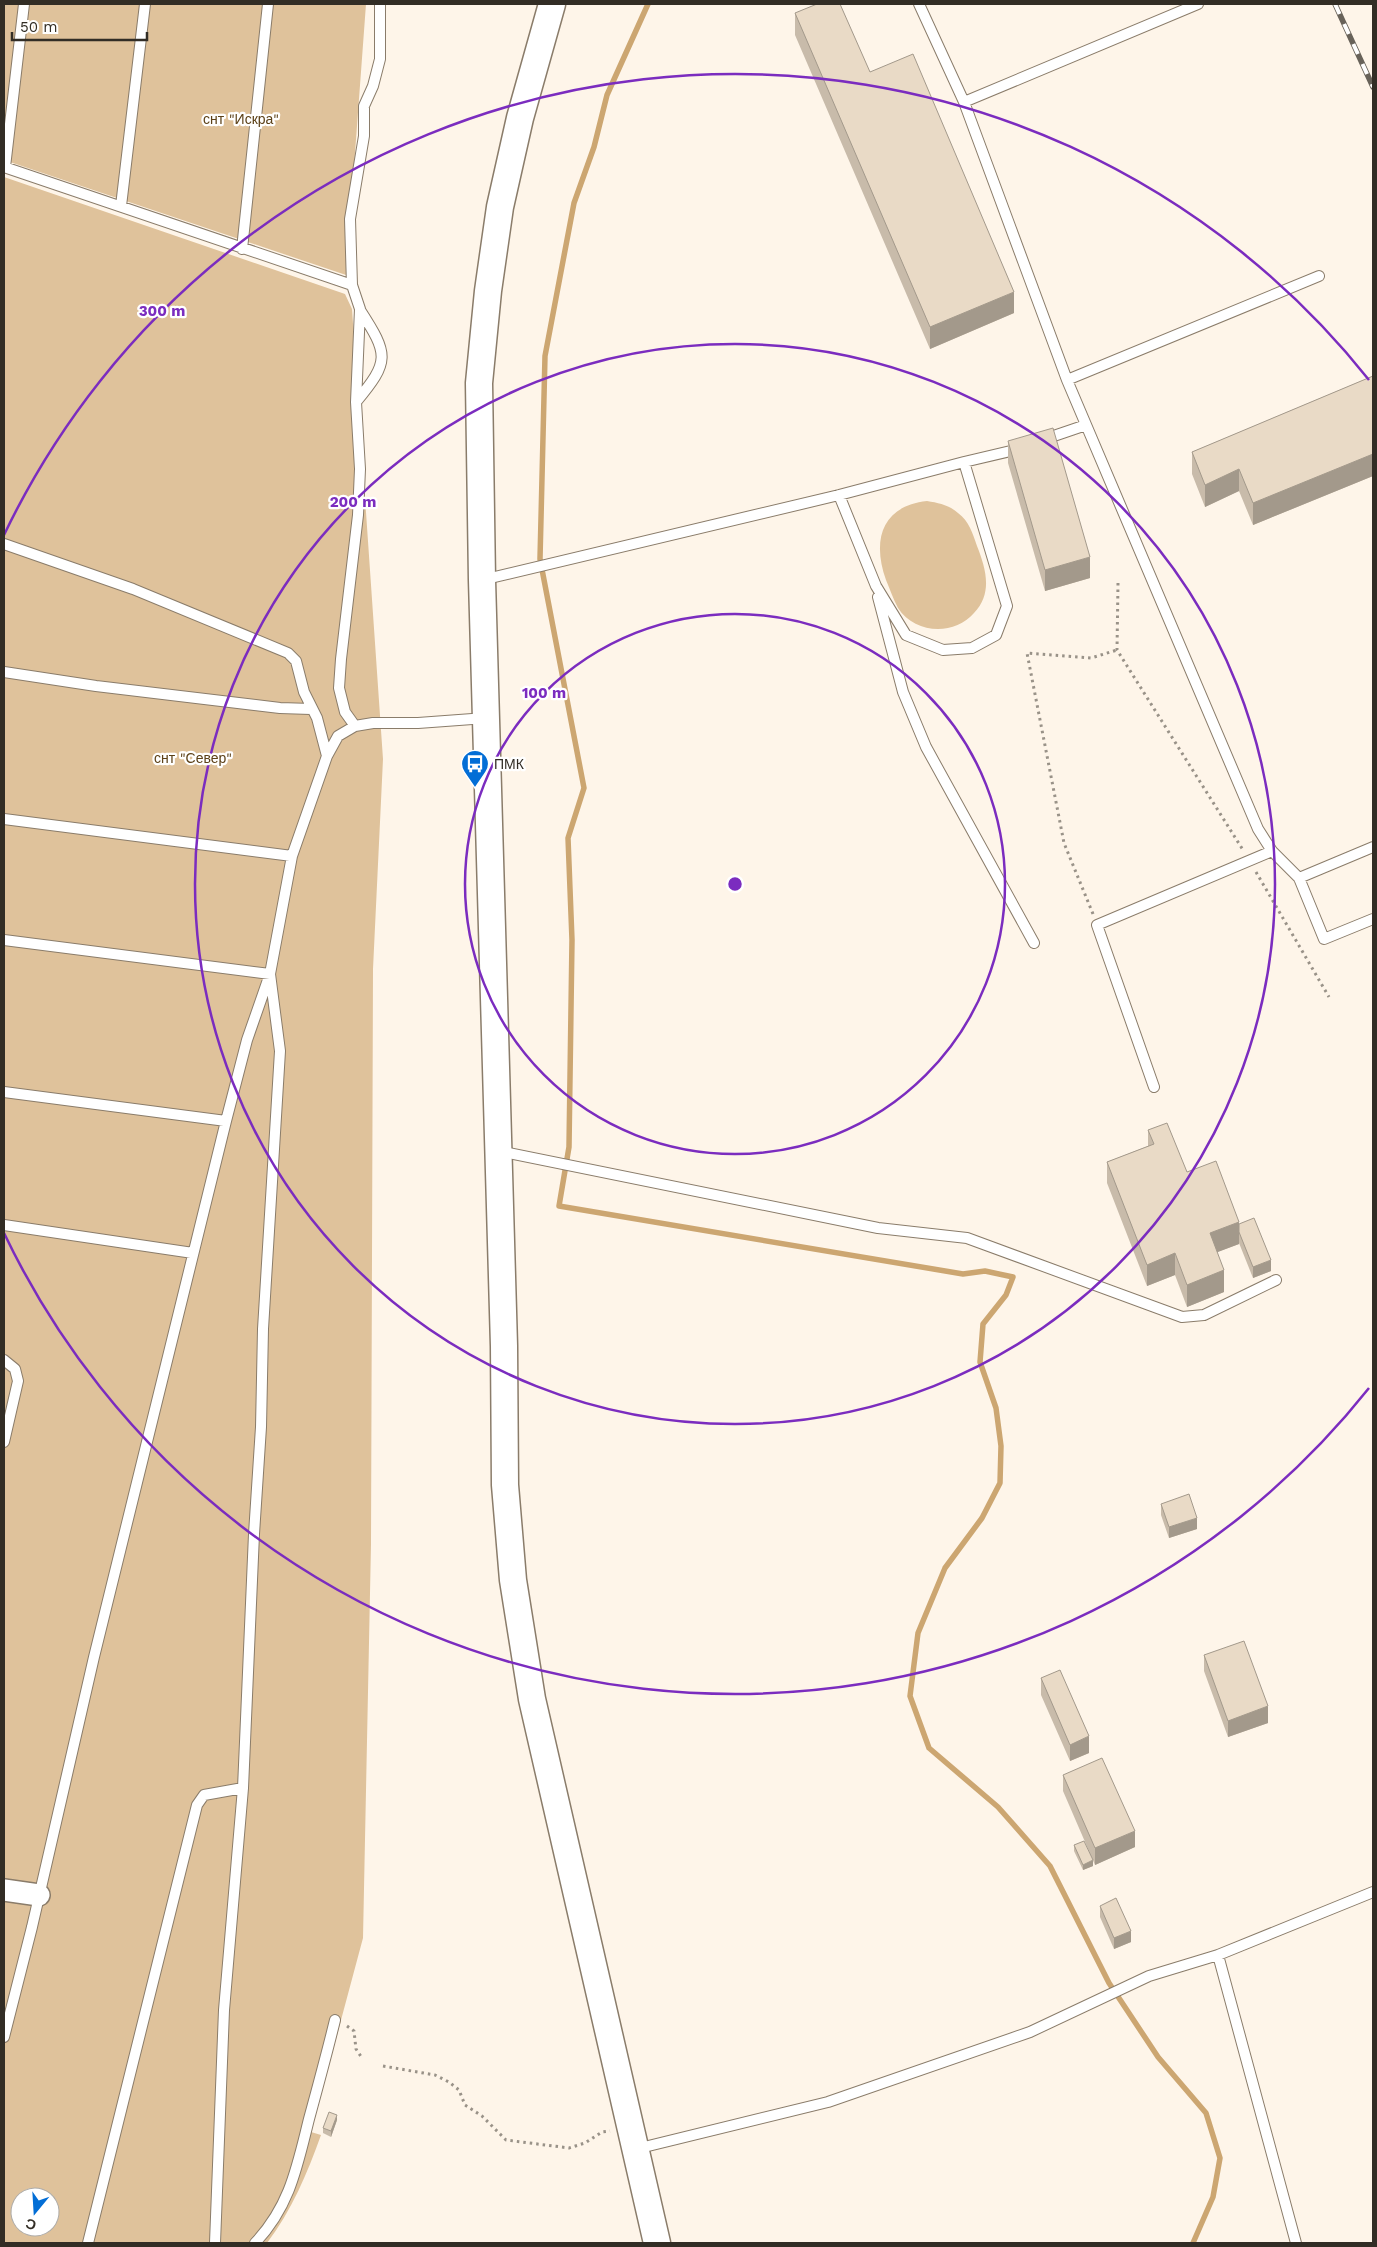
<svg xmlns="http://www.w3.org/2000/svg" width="1377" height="2247" font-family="'Work Sans',sans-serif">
<rect width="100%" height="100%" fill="#fef5e9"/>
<path fill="#dfc29b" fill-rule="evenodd" d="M4 4H366L346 275 4 160Z
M4 177 345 294 352 309 383 759 373 969 371 1544 363 1938 311 2132 321 2135C307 2174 292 2210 267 2243H4ZM20 2197H50V2227H20Z
M927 501C939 503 949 505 958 513 969 521 973 534 977 546 986 569 993 593 974 613 954 636 915 634 898 608 893 599 890 589 886 580 872 541 881 506 927 501Z"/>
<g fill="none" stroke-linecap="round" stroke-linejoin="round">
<path stroke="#cca671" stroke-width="5.5" d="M648 4 607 95 594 147 574 203 545 356 540 559 584 788 568 838 572 940 569 1147 559 1206 963 1274 985 1271 1013 1277 1006 1295 983 1324 980 1362 996 1408 1001 1446 1000 1483 982 1518 945 1568 918 1633 910 1696 929 1748 998 1807 1050 1866 1109 1983 1158 2057 1206 2113 1220 2158 1213 2197 1193 2243"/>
<defs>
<path id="service" d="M919 4 964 102 1067 380 1258 829 1272 851 1299 878 1324 939 1373 919
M964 102 1198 4
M4 167 352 285
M5 167 24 4
M121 206 145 4
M242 249 268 4
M1067 380 1319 276
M356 402C390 361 389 355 360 310
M1042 440 1086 425
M964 462 1019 449
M4 544 133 589 288 653 296 661 304 692 317 718 327 756
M482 580 839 495 964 462 1007 606 996 635 972 648 943 650 906 635 876 586 839 495
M878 597 903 692 926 747 1034 943
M4 672 96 686 280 708 311 709
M355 726 345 712 339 688 341 659 358 515 360 469 356 402 360 309 352 285 350 219 364 136V106L373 86 380 59V4
M4 819 292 856
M1299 878 1373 847
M4 940 270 974 280 1051 263 1329 261 1427 254 1534 243 1788 224 2010 215 2243
M1154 1087 1097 925 1272 851
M4 1092 226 1121
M499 1151 878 1228 967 1238 1182 1317 1204 1315 1276 1280
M4 1225 193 1253
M4 1360 15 1369 18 1381 4 1442
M1218 1955 1296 2243
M4 2037 32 1927 94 1657 226 1121 247 1040 270 974 292 856 327 756 338 736 355 726 373 723H418L486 718
M636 2149 828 2102 1030 2032 1149 1976 1218 1955 1373 1892
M88 2243 197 1805 204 1795 243 1788
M255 2243C290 2206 297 2167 309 2119 318 2086 327 2053 335 2020"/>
<path id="minor" d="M4 1890 39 1895"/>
<path id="tertiary" d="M552 4 520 118 500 207 488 291 479 383 482 580 504 1346 505 1485 513 1580 532 1699 657 2243"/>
</defs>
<use href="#service" stroke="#8a7c6a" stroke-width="12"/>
<use href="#minor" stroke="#8a7c6a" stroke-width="24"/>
<use href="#tertiary" stroke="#8a7c6a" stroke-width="29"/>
<path stroke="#999288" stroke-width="3" stroke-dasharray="2.5 4" stroke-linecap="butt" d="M1118 583 1117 650 1243 850
M1256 872 1329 997
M1093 914 1064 843 1027 653 1091 658 1117 650
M347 2026 354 2031 356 2049 362 2058
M383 2066 435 2075 449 2082 459 2090 465 2105 482 2116 506 2140 569 2148 585 2143 602 2132 610 2131"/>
<use href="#service" stroke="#fff" stroke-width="10"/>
<use href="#minor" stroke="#fff" stroke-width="21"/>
<use href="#tertiary" stroke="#fff" stroke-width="26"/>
<defs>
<path id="rail" d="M1335 4 1373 87"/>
</defs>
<use href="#rail" stroke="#686259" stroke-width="5.5"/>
<use href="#rail" stroke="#fff" stroke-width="4" stroke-dasharray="11" stroke-linecap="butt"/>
</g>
<path fill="#c8bbaa" d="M795 13 870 72 1014 313 930 349 795 35Z
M1373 376V476L1253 525 1239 491 1205 507 1192 474V452Z
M1008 441 1090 578 1045 591 1008 463Z
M1148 1130 1187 1172 1239 1224 1271 1271 1253 1278 1239 1243V1244L1217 1252 1224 1292 1187 1307 1175 1275 1147 1286 1107 1183V1162L1148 1146Z
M1161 1504 1197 1529 1169 1538 1161 1515Z
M1204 1655 1268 1723 1228 1737 1204 1671Z
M1041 1678 1089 1753 1070 1761 1041 1695Z
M1063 1775 1135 1847 1095 1865 1063 1791Z
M1074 1845 1093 1866 1083 1870 1074 1851Z
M1100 1906 1131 1942 1114 1949 1100 1917Z
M337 2120 331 2137 323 2133V2128Z"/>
<path fill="#a3998b" d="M1014 292V313L930 349V327Z
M1373 454V476L1253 525V503Z
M1239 469V491L1205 507V485Z
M1090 557V578L1045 591V570Z
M1239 1222V1244L1210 1255V1233Z
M1175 1253V1275L1147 1286V1265Z
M1271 1260V1271L1253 1278V1267Z
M1224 1270V1292L1187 1307V1285Z
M1197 1518V1529L1169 1538V1527Z
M1268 1706V1723L1228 1737V1721Z
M1089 1736V1753L1070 1761V1745Z
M1135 1831V1847L1095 1865V1848Z
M1093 1860V1866L1083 1870V1865Z
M1131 1931V1942L1114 1949V1938Z
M337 2115V2120L331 2137V2131Z"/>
<path fill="#e9dac6" stroke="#a3998b" d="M817 4H840L870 72 913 54 1014 292 930 327 795 13Z
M1373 376V454L1253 503 1239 469 1205 485 1192 452Z
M1053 428 1090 557 1045 570 1008 441Z
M1167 1123 1187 1172 1216 1161 1239 1222 1210 1233 1224 1270 1187 1285 1175 1253 1147 1265 1107 1162 1154 1144 1148 1130Z
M1254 1218 1271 1260 1253 1267 1239 1232V1224Z
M1189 1494 1197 1518 1169 1527 1161 1504Z
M1244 1641 1268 1706 1228 1721 1204 1655Z
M1060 1670 1089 1736 1070 1745 1041 1678Z
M1102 1758 1135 1831 1095 1848 1063 1775Z
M1084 1841 1093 1860 1083 1865 1074 1845Z
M1116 1898 1131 1931 1114 1938 1100 1906Z
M329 2112 337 2115 331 2131 323 2128Z"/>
<g fill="none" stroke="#7b2cbf" stroke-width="2.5">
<circle cx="735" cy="884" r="270"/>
<circle cx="735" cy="884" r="540"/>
<path d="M1369 1388A810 810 0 0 1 4 1233M4 535A810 810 0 0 1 1369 380"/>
</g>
<defs>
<symbol id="bus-pin" viewBox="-11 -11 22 30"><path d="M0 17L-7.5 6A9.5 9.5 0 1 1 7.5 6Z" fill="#036ed6" stroke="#fff"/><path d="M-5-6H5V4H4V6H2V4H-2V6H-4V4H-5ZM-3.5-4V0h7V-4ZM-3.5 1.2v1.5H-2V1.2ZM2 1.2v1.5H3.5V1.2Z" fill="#fff"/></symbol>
</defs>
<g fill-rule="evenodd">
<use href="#bus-pin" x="459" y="748" width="32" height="43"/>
</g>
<g text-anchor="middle" stroke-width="4.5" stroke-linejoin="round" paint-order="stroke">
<g font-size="14" fill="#5c4118" stroke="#fff">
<text x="241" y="124">снт "Искра"</text>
<text x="193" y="763">снт "Север"</text>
</g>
<g font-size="14" fill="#322d25" stroke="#fff" text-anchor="start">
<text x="494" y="769">ПМК</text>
</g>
</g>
<circle cx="735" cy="884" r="8" fill="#7b2cbf" stroke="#fff" stroke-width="2.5"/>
<g font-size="15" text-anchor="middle" font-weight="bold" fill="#7b2cbf" stroke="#fff" stroke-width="4.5" stroke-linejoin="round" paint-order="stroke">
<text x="162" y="316">300 m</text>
<text x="353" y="507">200 m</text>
<text x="544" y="698">100 m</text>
</g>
<rect width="1377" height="2247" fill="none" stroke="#322d25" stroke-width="10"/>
<g transform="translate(35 2212) rotate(198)"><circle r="24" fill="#ffffff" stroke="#adaba8"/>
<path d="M0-4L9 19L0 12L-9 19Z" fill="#036ed6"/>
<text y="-8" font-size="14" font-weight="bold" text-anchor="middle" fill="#322d25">С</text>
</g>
<path d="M12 32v8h135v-8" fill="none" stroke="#322d25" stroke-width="2.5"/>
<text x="20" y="32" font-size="15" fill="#322d25" stroke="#ffffff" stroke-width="4" paint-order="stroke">50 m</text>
</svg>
